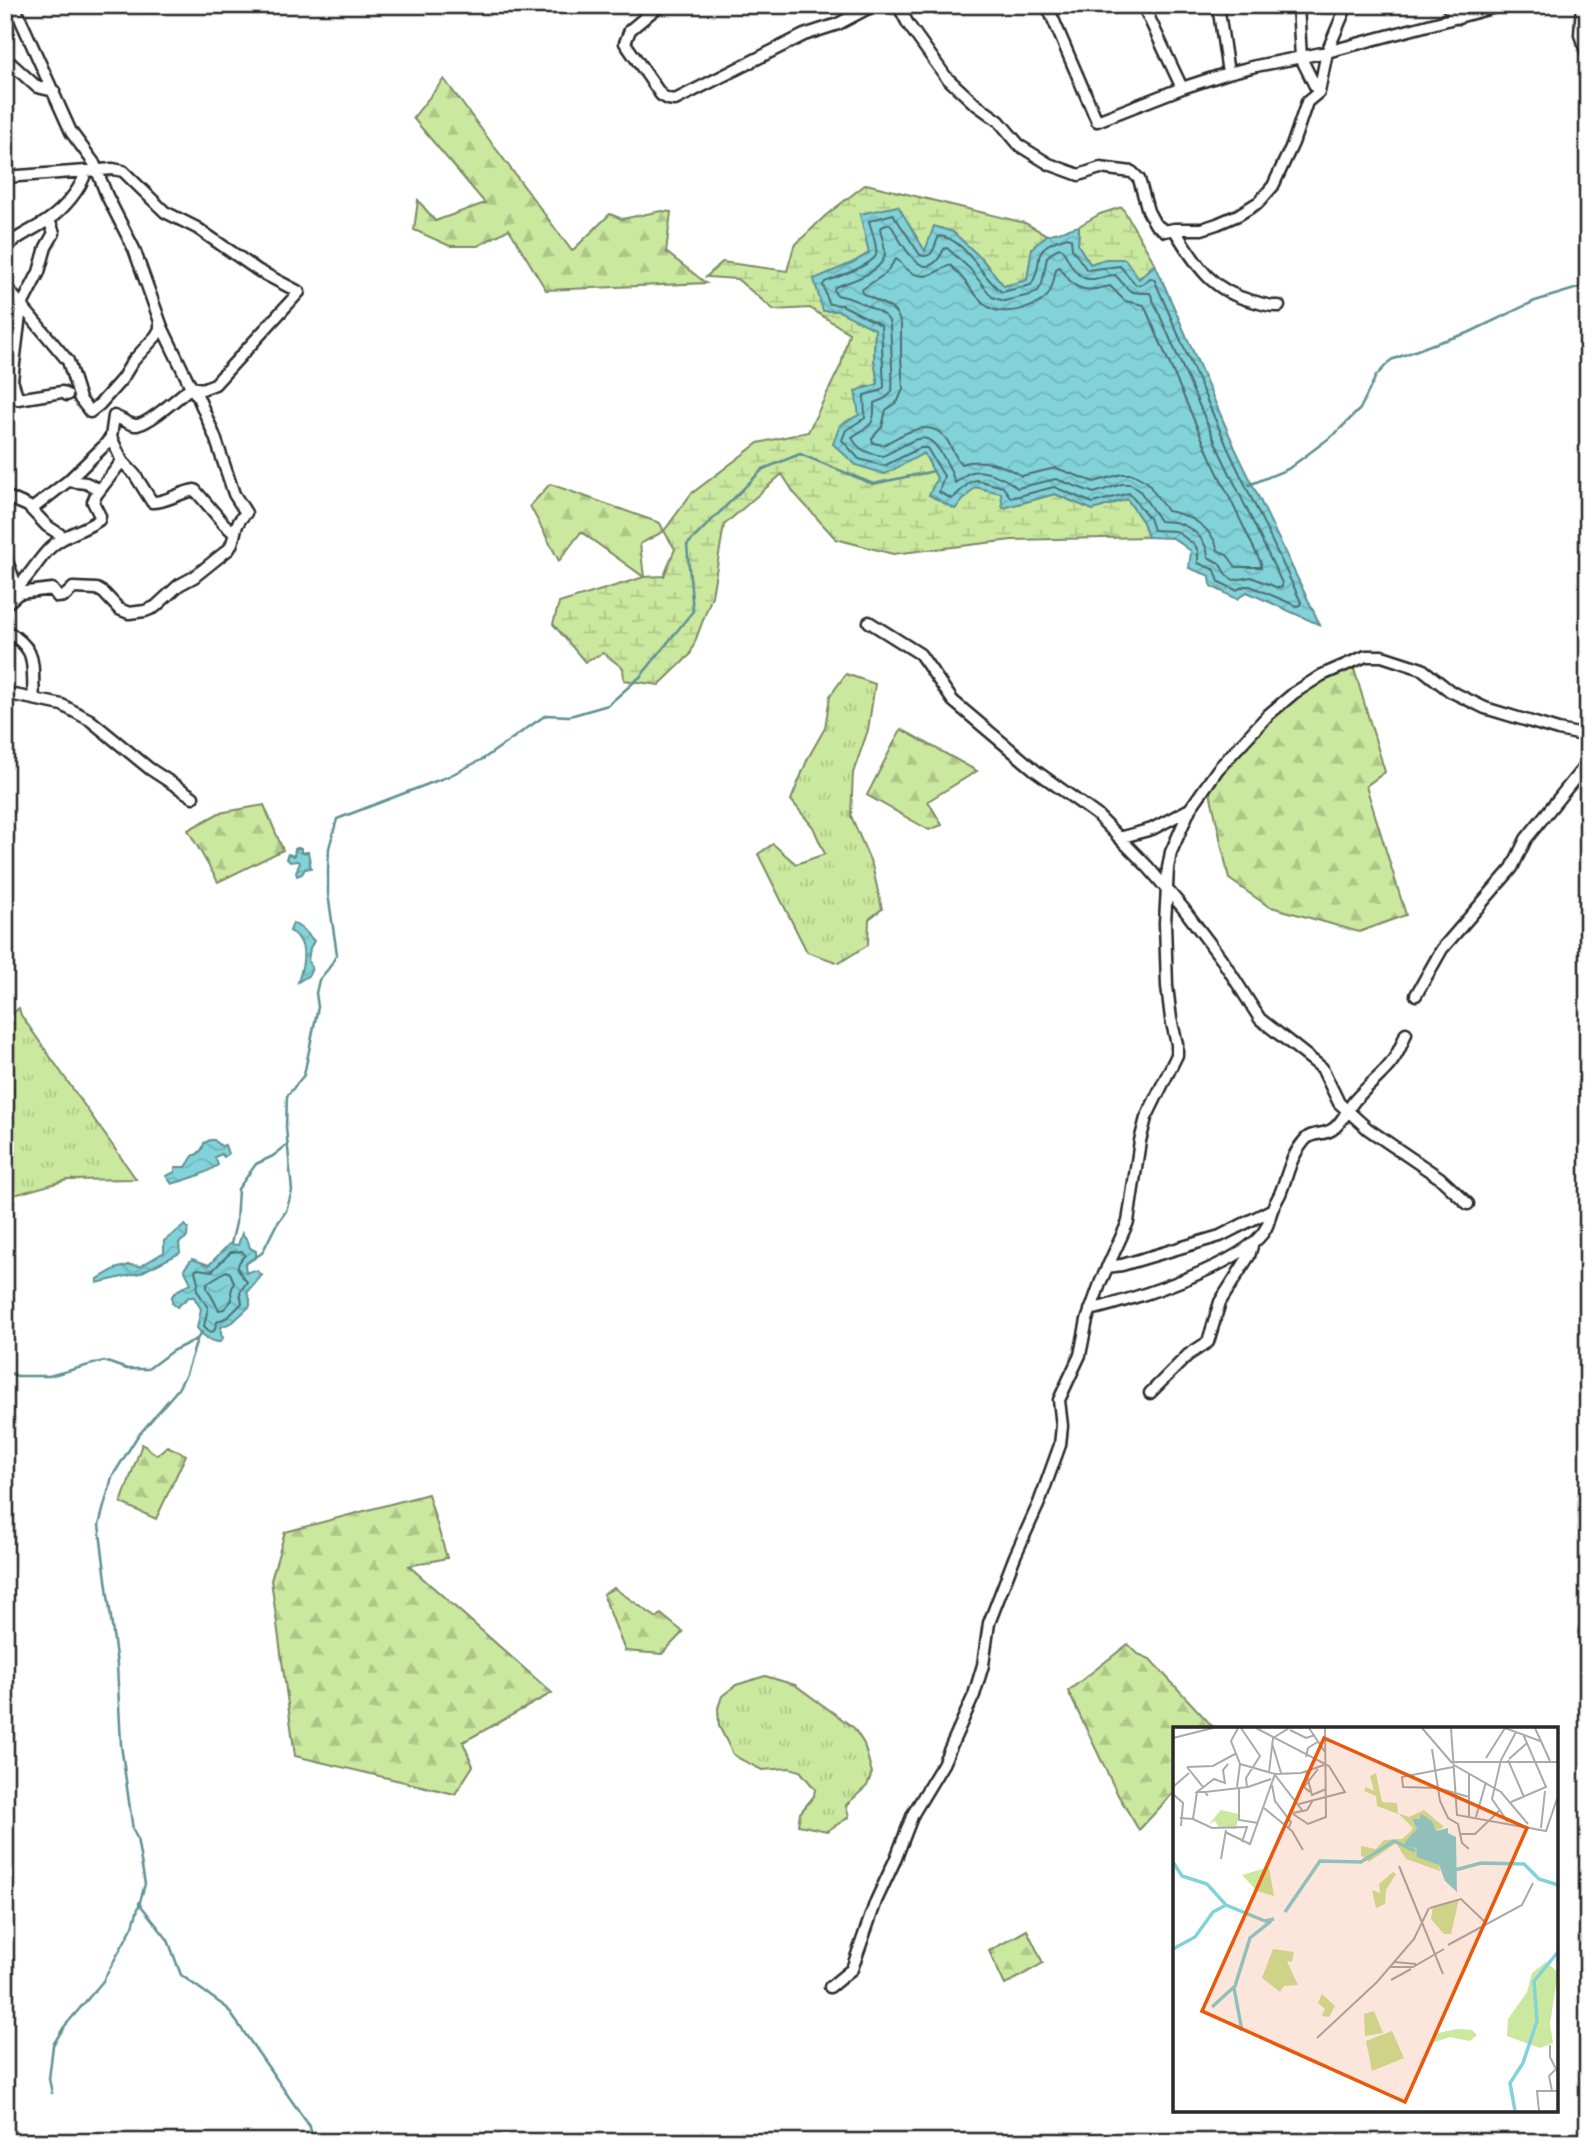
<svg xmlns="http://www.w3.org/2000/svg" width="1593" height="2147" font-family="'Playpen Sans',sans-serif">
<defs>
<pattern id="grass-tufts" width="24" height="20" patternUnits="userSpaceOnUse" patternTransform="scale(1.75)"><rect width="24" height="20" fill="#cbe89f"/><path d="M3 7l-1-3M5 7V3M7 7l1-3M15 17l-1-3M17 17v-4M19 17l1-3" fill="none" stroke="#aec789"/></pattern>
<pattern id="forest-firs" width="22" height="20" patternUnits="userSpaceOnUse" patternTransform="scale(1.75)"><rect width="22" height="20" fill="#cbe89f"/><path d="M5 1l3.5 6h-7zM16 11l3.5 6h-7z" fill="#aec789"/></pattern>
<pattern id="wetland-marsh" width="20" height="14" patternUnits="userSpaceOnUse" patternTransform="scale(1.75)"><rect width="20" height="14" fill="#cbe89f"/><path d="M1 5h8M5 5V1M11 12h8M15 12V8" fill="none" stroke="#aec789"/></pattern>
<pattern id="water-waves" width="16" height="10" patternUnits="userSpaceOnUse" patternTransform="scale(1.75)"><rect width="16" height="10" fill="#82d3d9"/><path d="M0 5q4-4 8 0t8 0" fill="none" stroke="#70b5ba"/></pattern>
</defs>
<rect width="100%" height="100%" fill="#fff"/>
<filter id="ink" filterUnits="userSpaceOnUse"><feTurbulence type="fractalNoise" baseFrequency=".0143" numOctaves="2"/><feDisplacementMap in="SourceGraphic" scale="14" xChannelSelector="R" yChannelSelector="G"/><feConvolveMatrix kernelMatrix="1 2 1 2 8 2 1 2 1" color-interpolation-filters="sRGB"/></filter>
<g filter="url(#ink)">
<path fill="url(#grass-tufts)" stroke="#7b8a65" stroke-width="2" d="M846 674 875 684 868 730 853 773 851 816 872 865 882 909 869 919 868 945 839 963 807 952 758 854 773 844 796 864 825 854 813 827 791 800 808 758 825 728 830 696Z
M19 1008 21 1015 136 1179 67 1180 11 1196 5 1193V1020Z
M1588 1617V1677L1585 1673 1578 1631 1581 1621Z
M765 1676 795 1685 854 1728 864 1744 872 1773 867 1786 846 1805 849 1817 827 1831 798 1825 800 1813 814 1796 815 1789 800 1771 789 1768 762 1770 740 1759 733 1754 719 1726 718 1708 722 1696 736 1685Z"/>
<path fill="url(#forest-firs)" stroke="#7b8a65" stroke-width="2" d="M444 79 572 251 610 214 622 219 661 211 671 212 666 252 706 283 546 290 509 229 478 246H450L414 230 418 200 435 221 485 203 413 118Z
M550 484 660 523 664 531 640 544 644 577 581 532 559 561 530 506Z
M1352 662 1385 772 1366 786 1406 915 1359 932 1268 906 1229 879 1208 783 1268 715Z
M901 729 977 771 928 801 942 825 929 830 867 795Z
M264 805 283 850 218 882 188 830 219 813Z
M142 1444 157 1455 167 1446 186 1455 156 1519 121 1503Z
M428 1494 447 1558 409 1566 552 1693 463 1742 473 1766 455 1794 295 1756 271 1580 285 1532Z
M614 1588 657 1618 661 1614 683 1632 662 1654 625 1651 603 1594Z
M1128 1644 1138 1654 1150 1659 1215 1729H1175V1791L1139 1830 1118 1795 1068 1691Z
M1027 1930 1043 1963 1005 1985 989 1951Z"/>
<path fill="url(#wetland-marsh)" stroke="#7b8a65" stroke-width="2" d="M866 184 1025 223 1047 235 1032 249 1027 280 1004 286 981 258 925 252 869 253 854 262 839 311 875 328 874 359 878 385 865 387 924 453 937 478 1001 493 1003 508 1055 494 1093 510 1127 499 1143 522 1148 537 1012 540 893 554 836 539 794 493 782 474 724 525 712 596 690 655 659 685 624 680 623 668 603 653 585 662 553 624 559 603 644 577 664 576 675 549 664 531 691 494 758 443 808 432 841 365 849 333 810 308 774 310 737 279 706 277 722 262 787 271 794 246 825 216Z
M1122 207 1155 264 1138 279 1106 259 1090 264 1078 245 1079 226 1100 214Z"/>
<path fill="url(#water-waves)" stroke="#5f9093" stroke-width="2" d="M898 206 925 251 934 226 953 232 981 258 1004 286 1027 280 1032 248 1047 235 1079 226 1078 245 1090 264 1106 259H1125L1139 279 1155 264 1235 448 1320 625 1247 592 1237 599 1211 586 1210 576 1189 568 1191 551 1173 538 1148 537 1143 522 1127 499 1093 510 1055 494 1003 508 1001 493 975 487 955 509 929 495 937 478 924 453 885 474 856 465 833 444 840 425 859 415 855 391 878 384 874 359 875 329 839 311H823L814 279 854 262 869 253 860 214Z
M297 848H301V853L308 852 311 868 305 869 302 874 297 876 296 872 300 863 297 861 290 862 286 858 288 854 294 856 295 849Z
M293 923 304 930 314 941 310 948 308 961 312 968 309 975 298 982C304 964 309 941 290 931Z
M210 1140H214L221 1146 225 1145 228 1154 224 1157 221 1154 215 1157 218 1165C204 1175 188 1179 172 1184L166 1176 175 1172V1167H186L193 1156C199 1154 203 1150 204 1143Z
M185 1225 188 1228 187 1237 179 1243 180 1253 140 1273 97 1283 98 1279 115 1269 129 1265 141 1266 164 1252V1241Z
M242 1233 248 1241 250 1248 256 1251V1257L245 1264 246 1273C253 1270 256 1269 262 1275L247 1293 250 1299V1306L233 1322 221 1327V1334L223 1338 220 1342C209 1342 203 1336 197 1328L201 1309 194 1297H189L177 1307 172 1303V1296L178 1290 191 1283 184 1269 192 1259 209 1265 229 1244 238 1245Z"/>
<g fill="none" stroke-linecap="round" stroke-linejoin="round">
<path stroke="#4e6e71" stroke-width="2" d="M893 214 920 255C934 260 934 245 939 236 966 238 982 279 1002 292L1031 285C1047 259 1026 248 1068 237L1071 239 1072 249 1087 270 1120 266 1136 285 1142 284 1150 278 1154 279 1229 451 1301 602 1300 605 1297 606 1250 586H1245L1236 590 1219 582 1215 570 1198 563V551L1195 545 1176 531 1153 530 1149 518 1129 493 1093 503 1054 487 1011 498 1003 487 976 480 970 482 952 499 939 492 944 476 927 448H920L884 466 859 459 842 440 846 430 865 418 864 395 880 391 884 387 881 325 842 305 829 304 823 285 825 282C835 278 873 265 876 255 878 246 871 230 869 221Z
M888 224 891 225C902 244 925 291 944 249L947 248 970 269 992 297 1004 301 1030 295 1038 291 1042 284 1047 257 1055 250 1060 248 1063 250C1069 261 1076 280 1091 279 1100 279 1107 275 1115 275 1131 291 1125 293 1150 293L1221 455 1282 583V587L1278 588 1251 577 1234 580 1227 576 1219 563 1208 557C1207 541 1194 528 1178 523 1172 521 1165 522 1160 521L1140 491 1131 484H1122L1094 493 1056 479 1017 488C1008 479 982 467 969 473 964 475 960 480 955 483 953 478 952 473 949 467 927 423 920 438 883 456 870 454 857 450 852 437 870 425 875 427 874 403 880 400 888 399 892 391 893 388 891 325 889 321 884 311 847 296 836 295L834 290 835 287C851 281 886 272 885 251 884 243 881 235 880 228Z
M896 259C901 262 903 266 908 270 926 283 936 271 950 265 964 277 973 295 987 306 1001 317 1037 309 1048 295 1053 288 1054 278 1056 269L1059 267C1063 271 1066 276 1070 281 1082 294 1096 289 1110 286L1125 301 1144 305 1211 459 1261 563V567H1236L1228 556 1218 550C1212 527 1189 514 1167 511L1147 482 1133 474H1122L1094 482 1056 468 1021 476C1004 464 981 458 961 464 955 457 952 448 947 440 930 415 902 435 883 445L873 443 872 438 882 427 886 410 898 401 903 389 901 357V324L897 314 891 308 862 293 861 290 885 274Z
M242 1251 245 1255C233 1267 238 1271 247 1282L240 1292 242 1303 229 1316 217 1322 214 1331 210 1332 204 1326 208 1308 197 1290 198 1282 195 1271 198 1269 212 1271 231 1252Z
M226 1271 230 1273 234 1282 231 1292 232 1300 224 1309 219 1310 207 1288V1283Z"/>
<path stroke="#5f9093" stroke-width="2.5" d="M1249 485 1288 469 1336 433 1360 409 1376 376 1391 360 1433 344 1468 333 1535 301 1588 285
M231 1244 236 1223 238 1189 256 1164 273 1156 287 1145
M245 1264 262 1253 275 1227 286 1211 292 1191 286 1127 287 1096 304 1075 318 1007 316 993 319 980 329 968 337 954 328 894V870L329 848 337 819 449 776 483 759 546 715 570 716 608 705 641 676 693 611 687 545 763 469 800 454 873 484 934 471
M5 1371 17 1376H49L104 1361 127 1369H148L172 1351 197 1339 202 1332
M139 1903 168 1940 181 1975 227 2008 310 2127 313 2142
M52 2093 49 2079 53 2045 64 2027 103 1981 133 1926 145 1884 137 1838 133 1830 121 1745 117 1665 99 1525 112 1477 137 1437 178 1389 186 1374 197 1340"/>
<defs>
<path id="street" d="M14 5 71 132 94 163 107 196 134 249 162 327 191 387 198 397 215 437 234 494 246 513C231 527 238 535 229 549L194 577 179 585 155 607 145 611 129 613 119 609 104 593 97 589 73 588C68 593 65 597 58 597L52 589 19 593
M660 5 630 30 625 43 661 95 668 99 675 100 804 35 838 24 874 5
M898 5 908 24 946 77 974 103 999 121 1020 146 1049 164 1079 175 1100 168 1132 172 1139 179 1148 211 1155 224 1165 231 1174 229C1196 264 1210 290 1252 301 1261 303 1269 307 1279 306
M1047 5 1097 121 1182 88 1228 73 1256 66 1327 52 1503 5
M1143 5 1182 88
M1218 5 1228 73
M1298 5 1301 58 1318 92
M1446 5 1459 18
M1582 5 1580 35 1587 54
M5 58 37 87 54 91
M5 177 113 169 123 171 165 212 197 228 259 271 299 292 215 384 202 389 191 387C181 395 147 426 135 425 128 424 120 418 114 416L111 437 103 447 68 481 32 509
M49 220 54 233 46 247 39 272 21 307 12 380 18 399 62 392 67 395
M1174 229H1202L1217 224 1238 215 1259 202 1273 186 1293 143 1307 102 1319 92 1327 52 1347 5
M5 248C18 235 34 230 48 220 64 209 80 190 86 172
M5 290 11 293 68 361 80 399 90 412 100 404 122 379 133 361 156 336 160 329V322
M122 461 135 475 152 502C165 503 180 492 195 490L224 524 233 532
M68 481 86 483 100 490
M5 496 28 506 47 526 64 537
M5 556 19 593 5 605
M18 587C31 574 38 560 50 548 64 534 83 531 99 520L100 516 93 502 96 495 122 461 111 437
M869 622 920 654 953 701 1036 771 1097 815 1148 867 1183 908 1223 961 1260 1019 1322 1068 1339 1103 1368 1129 1440 1178 1468 1204
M5 630C40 651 31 663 34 698
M5 693 62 705 90 720 150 769 193 797
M1119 838 1152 829 1190 809 1218 769 1268 715 1294 693 1322 675 1366 656H1382L1422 669 1450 691 1485 708 1558 730 1588 736
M1416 995 1442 949 1512 868 1526 839 1588 762
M1107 1267 1122 1265 1220 1236 1271 1210
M1090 1310C1129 1301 1249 1263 1266 1228 1269 1223 1269 1218 1271 1213 1273 1206 1277 1200 1280 1194 1288 1175 1290 1157 1304 1141 1311 1131 1324 1136 1333 1129 1343 1122 1348 1108 1355 1100 1379 1073 1393 1071 1406 1033
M1150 1393 1188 1355 1208 1342 1220 1302 1249 1256 1252 1246
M830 1987 852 1969 876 1901 896 1858 913 1814 943 1764 974 1695 983 1665 989 1623 1015 1556 1039 1503 1060 1445 1062 1426 1059 1400 1080 1355 1087 1320 1101 1281 1128 1222 1140 1141 1146 1118 1177 1055V1044L1171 1019 1167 986 1165 923 1168 868 1171 852 1190 809"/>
</defs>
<use href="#street" stroke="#2b2b2b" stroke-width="15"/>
<use href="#street" stroke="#fff" stroke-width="10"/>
</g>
</g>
<g transform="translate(1173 1727)">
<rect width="385" height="385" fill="#fff"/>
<path d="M96 140V141L101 169 84 164 69 148ZM220 145 223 147 213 163 212 177 203 181 199 163 207 166 206 157ZM149 267 162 279 156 290 149 289 152 282 145 276ZM284 302 299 303 304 308 297 314 277 310 259 316 260 307Z" fill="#cbe89f"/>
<path d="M203 46 209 75 224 76 225 87 204 79 203 69 191 64 193 60 201 64 197 49ZM48 83 66 87 63 102 46 100 42 94 36 97ZM286 172 278 207H271L258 192 260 179ZM100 222 121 225 119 235 114 234 125 258 111 259 107 265 89 251ZM373 235 385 245 377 297 380 316 367 321 334 309 335 292 354 265 359 246ZM201 284 210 306 192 309 191 287ZM219 304 231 331 199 344 193 314Z" fill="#cbe89f"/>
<path d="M251 83 271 100 262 104 254 95 239 93 244 102 243 125 266 138 267 144 233 132 223 116 196 135 188 128V119L203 122 211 113 229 112 237 105 240 101 225 86 236 90Z" fill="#cbe89f"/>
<path d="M248 87 259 94 263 104 275 101V106L283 110 284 165 272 154 266 138 244 130 243 121 233 119 232 115 244 102 239 92H247Z" fill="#82d3d9"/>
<path fill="none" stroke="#82d3d9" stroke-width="3.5" d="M0 135 9 149 34 157 53 178 92 194 101 192M282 143 308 136 351 137 366 152 385 158M112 185 147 134 188 135 221 114 242 124M0 222 22 210 40 185 53 178M61 261 69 304M39 280 62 259 77 211 98 194M342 384 337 356 350 336 364 294 361 254 385 225"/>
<path fill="none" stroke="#aaa" stroke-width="2" d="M68 1 87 29 73 51 74 60M83 1 156 39 172 65 126 77M136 1 152 25M249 1 279 36M278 1 284 88 373 104 385 69M332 1 367 14M362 1 377 34M117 3 133 11 142 8M0 11 40 1M99 16 108 46M259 22 267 74 275 91 285 97 289 116 296 122M133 30 135 21 146 14M313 31 332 1M336 32 354 16M335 33 351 70M280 35H385M67 37 102 47 128 46 151 38M281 38 328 65 355 97M14 40 40 39 62 27M14 40 30 60M280 40 229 50 230 60 265 61 296 70M96 45 100 11 116 1M133 45 139 68 153 62M296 47V89M102 48 129 83M99 58 102 74 118 95 115 102M0 60 16 46M64 60 67 37 58 14 65 1M66 61V93L85 96M32 65H24L41 52 52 56 50 43 55 37M137 65 131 60 145 42M0 67 10 76 8 99M35 69 32 65 75 60 98 52M338 75 373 60 350 7M91 81 119 104 130 123M120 86 134 83 140 73M120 87 135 97 153 90 152 1M303 90 313 55M7 91 20 92 24 65M20 92 39 101 74 100 69 115M335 95 319 72 328 33 343 5M368 101 372 64M52 105 77 117 102 47M288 107H302L326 84M48 132 53 103M226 139 270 247M257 181 288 172 313 196M275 218 349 178 360 156M221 235 243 237M216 240H240L271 222M218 253 238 242M144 311 204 255 241 212 256 181M377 318V330L385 346M379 364 376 349 382 343M366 384 364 364H385"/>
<path fill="#e8590c" fill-opacity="0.15" stroke="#e8590c" stroke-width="3.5" d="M151 11 354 101 232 375 29 284Z"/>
<rect width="385" height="385" fill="none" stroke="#2b2b2b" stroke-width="3.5"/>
</g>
<rect width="1593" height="2147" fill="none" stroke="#fff" stroke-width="28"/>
<rect x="14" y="14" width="1565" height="2119" fill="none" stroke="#2b2b2b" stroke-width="2.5" filter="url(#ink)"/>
</svg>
